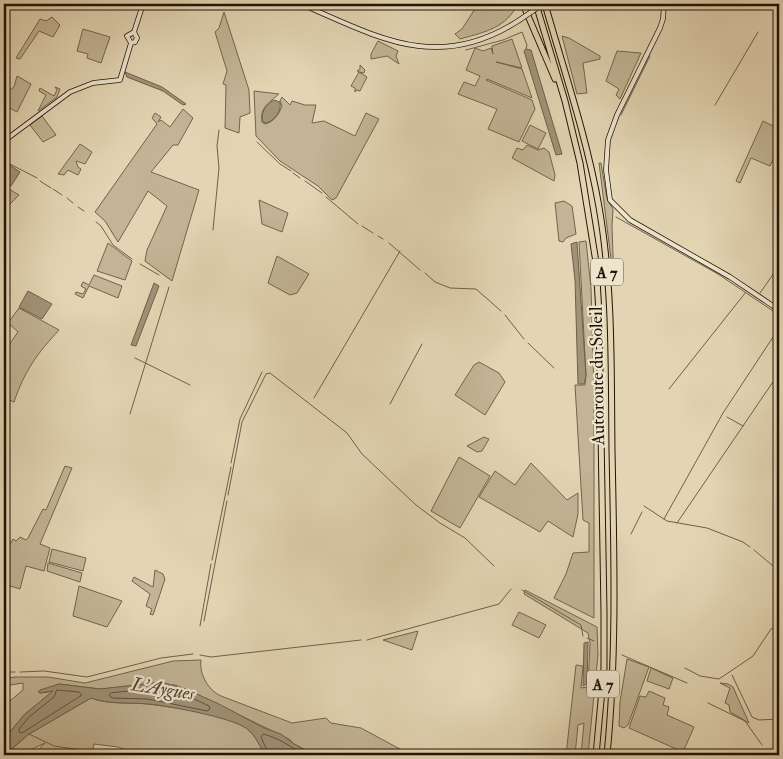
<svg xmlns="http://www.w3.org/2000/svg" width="783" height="759" font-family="'IM FELL Double Pica',serif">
<rect width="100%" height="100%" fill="#e3d5b3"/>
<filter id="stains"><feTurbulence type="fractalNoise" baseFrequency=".004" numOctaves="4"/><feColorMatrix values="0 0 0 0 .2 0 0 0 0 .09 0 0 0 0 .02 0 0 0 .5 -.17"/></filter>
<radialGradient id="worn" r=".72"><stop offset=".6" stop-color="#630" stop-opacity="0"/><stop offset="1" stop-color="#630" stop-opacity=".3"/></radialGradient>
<path fill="#c2b495" stroke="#71644d" d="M478 4H513L515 9C503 29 481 33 460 39L455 34 462 29Z
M224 12 249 90 250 113 240 117 239 133 225 128 226 85 223 84 227 71 215 32 219 28Z
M52 17 60 25 53 37 39 31 20 59 16 58 40 19 46 21Z
M83 29 110 37 101 63 87 58 88 54 77 51Z
M562 36 569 38 600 56V59L583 63 587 93 577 94Z
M512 39 522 68 496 62 522 69 532 98 487 79 486 80 532 100 535 109 519 142 488 129 497 109 458 94 464 82 475 86 480 76 466 70 475 48 483 51 491 48 493 54 492 46Z
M378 41 398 51 396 56 399 64 387 56 371 59V54Z
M617 51 641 53 620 99 616 95 619 89 606 81Z
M360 65 365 70 364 73 359 72 367 77 360 91 356 90 355 92V88L351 86 359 72 357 71 360 69Z
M17 76 31 84 17 112 4 105C4 94 6 92 14 87Z
M55 87 60 89 57 97 38 111 46 95 39 91 40 88 54 96 57 90Z
M254 91 279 94C270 102 259 108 262 122L265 124C274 122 279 114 282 106L280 101 282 97 290 105 292 101 305 105H316L312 123 324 121 355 136 366 113 379 119 336 198 332 200 318 186 280 161 256 136Z
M183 109 193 118 178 145H173L151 172 199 190 172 281 145 261 147 250 167 206 148 191 118 242 105 221 95 212 157 124 152 118 155 113 161 117 158 122 161 120 170 127Z
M42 116 56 135 43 142 30 125Z
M763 121 779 129V146L770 166 751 158 740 183 736 181Z
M530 125 546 133 538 149 522 141Z
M80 144 92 152 85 164 76 161 78 167 81 169 78 175 68 170 64 175 58 174Z
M527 145 538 150 544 148 549 152 555 175 554 181 512 158 517 148 523 150Z
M599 163H601L607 199 613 209 612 226 614 283Z
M4 186 19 195 9 205 4 202Z
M259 200 288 213 282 232 262 224Z
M564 201 572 206 576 234 566 238 563 242 559 241 555 203Z
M586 241 591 288 594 392V618L554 598 566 574 573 553 589 552V523L583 520 575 385H585L586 375 579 242Z
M108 243 132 261 125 280 97 271Z
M277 256 309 274 297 293 290 295 268 283Z
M94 275 122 286 118 298 89 286 83 298 75 294 76 292 83 294 86 289 81 286 83 282 89 285Z
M19 308 59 330C37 354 25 370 14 402L4 398V352L18 332 8 323Z
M479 362 499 373 505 382 485 415 455 395 474 365Z
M484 437 489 439 482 451 477 452 467 446Z
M459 457 490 476 460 528 431 511Z
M531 463 567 500 578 493V514L573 537 548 521 540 532 479 497 495 471 515 485Z
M65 466 72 468 40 544 50 548 44 571 26 566 20 589 4 584C4 568 4 553 13 539L16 541 20 537 26 540 28 538 43 509 46 510Z
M52 549 86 558 83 571 49 562Z
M48 563 82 573 80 582 47 571Z
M155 570 163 574 165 579 153 615 150 614 152 609 146 606 150 594 132 581 134 577 153 587Z
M79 586 122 601 107 627 73 616Z
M525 590 597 627 598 655 588 755H581L584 723 578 725 575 755H566L576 665 583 666 581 688 588 687 590 643 588 633 524 594Z
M519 612 546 625 539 638 512 625Z
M418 631 412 650 383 640Z
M627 659 649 667 628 725 624 728 619 726 620 702Z
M201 660C199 674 208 690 221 696L292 723 326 718 331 723 361 728 411 755H315L294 744 289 739 188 690 175 685 153 684 100 689 59 684 40 693 54 691 25 714 4 739V706L23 690V683L4 686V679L15 677H48L85 683 173 661Z
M651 668 673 678 669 689 647 681Z
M720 683 728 684 733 687 749 723 730 712 729 705 725 703 730 688Z
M649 691 665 698 663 705 669 707 667 715 694 727 683 752 629 728 640 696 646 697Z
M91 698C110 705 129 702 148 704 172 707 227 715 246 728 256 735 259 746 266 755H140L118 747 94 744 92 752C80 756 69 749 57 751 49 751 41 755 33 755L45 743 20 755H5L29 734Z"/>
<path fill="#a19378" stroke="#6d604a" d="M526 49 531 50 562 154 556 155 524 51Z
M125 72 162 87 186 104 183 105 163 91 127 77Z
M274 100 280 102C282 111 274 121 266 123L263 122C260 113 266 104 274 100Z
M4 161 20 172 11 186 4 182Z
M577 242 586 376 584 384H578L575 280 571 244Z
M154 283 159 286 136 346 131 345Z
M28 291 52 304 42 319 19 307Z
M588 642 587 684 583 686 584 643Z
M162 682 188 690 221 705 264 728 281 734 294 744 315 755H266C259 746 256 735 246 728 229 717 170 706 148 704 129 702 110 705 91 698L29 734 4 755V739L25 714 53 691 40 693 38 692 40 690 59 684 100 689Z"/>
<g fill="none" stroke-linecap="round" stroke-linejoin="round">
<path stroke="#60533e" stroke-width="1" d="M162 688 186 695 209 706 210 709 207 711 148 699 112 698 109 695 111 693Z
M57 690 79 692 82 695 22 733 19 732V729L29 717 54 697Z
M269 755 261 737 263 734C279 738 291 747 305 755"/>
<path stroke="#6d604a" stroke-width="1" d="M466 50 503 40 522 32 527 45 526 49
M715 105 758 32
M621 115 650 56
M257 142 280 164 291 171
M4 157 10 164 37 178
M293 173 300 178
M40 181 51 188
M305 181 322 193
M53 189 62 195
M326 197 358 224
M67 198 73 203
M78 207 84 211
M616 217 718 274 779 315
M96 222 101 226 113 245 132 259
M362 226 373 233
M213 230 219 168 217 146 219 130
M378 236 383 239
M389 243 420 270
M140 264 159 275
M425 273 435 282 450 288 476 289 501 311
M760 293 779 266
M505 315 524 339
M528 343 554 368
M135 358 190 385
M669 389 746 292
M314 398 400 251
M390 404 422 344
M130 414 169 287
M727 417 743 426
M231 463 240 419 262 372
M228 495 242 422 266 374 270 373 347 433 362 454 416 505 440 523 465 538 494 566
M644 506 667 521 707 528 743 542 750 547
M664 519 723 413 779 328
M677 523 779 373
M631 534 642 512
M754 550 779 571
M212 560 231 467
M522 590 581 625 583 636
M204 621 227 501
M200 626 211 564
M587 638 594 641
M367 640 499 604 511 589
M200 655 211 657 361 640
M622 655 687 683
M685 668 700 676 719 679 753 656 771 629 779 625
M4 672H15
M20 672 44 671 87 677 161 658 193 654
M732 675 752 717 759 720 779 719
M708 703 745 721 762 745
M29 734 54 746 82 750 102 755"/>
<defs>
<path id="secondary" d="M301 4C378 37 437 73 518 21
M664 4 663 19 660 28 617 115 608 140 606 170 610 200 630 220 730 277 779 310
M131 43 127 36 134 32 143 4
M4 141 70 92 93 83 120 80 131 43 135 42 137 38 134 32"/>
<path id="highway" d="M523 4 555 79
M536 4 565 101 580 163 596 262 599 314 604 612V668L596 755
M545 4C564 71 587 138 599 207 613 287 611 369 612 450 614 552 617 653 607 755"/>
</defs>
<use href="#secondary" stroke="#201305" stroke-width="5.5"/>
<use href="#highway" stroke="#201305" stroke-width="7"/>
<use href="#secondary" stroke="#ede4ce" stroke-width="4"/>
<use href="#highway" stroke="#e3d5b3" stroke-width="5"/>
<defs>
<path id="secondary-bridge" d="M518 21 543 4"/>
</defs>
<use href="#secondary-bridge" stroke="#201305" stroke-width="5.5" stroke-linecap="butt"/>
<use href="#secondary-bridge" stroke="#ede4ce" stroke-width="4"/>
</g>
<g text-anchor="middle" stroke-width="4.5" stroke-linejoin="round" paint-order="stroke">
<g fill="#ede4ce" stroke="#5e5241" stroke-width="1">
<rect x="591" y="258.5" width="32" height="27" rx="4"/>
<rect x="587" y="670.5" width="32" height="27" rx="4"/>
</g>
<g font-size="16" font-weight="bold" fill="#201305">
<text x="607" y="278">A 7</text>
<text x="603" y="690">A 7</text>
</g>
<g font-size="18" fill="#201305" stroke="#ede4ce">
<text transform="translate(597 376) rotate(-91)" y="6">Autoroute du Soleil</text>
</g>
<g font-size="19" font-style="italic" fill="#544633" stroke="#ede4ce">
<text transform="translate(163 688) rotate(9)" y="7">L'Aygues</text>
</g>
</g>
<rect width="783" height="759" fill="none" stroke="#e3d5b3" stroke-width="20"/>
<rect x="5" y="5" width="773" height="749" fill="none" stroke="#201305" stroke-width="2.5"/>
<rect x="10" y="10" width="763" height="739" fill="none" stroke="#201305"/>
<rect width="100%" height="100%" filter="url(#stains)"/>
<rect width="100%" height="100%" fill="url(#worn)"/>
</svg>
